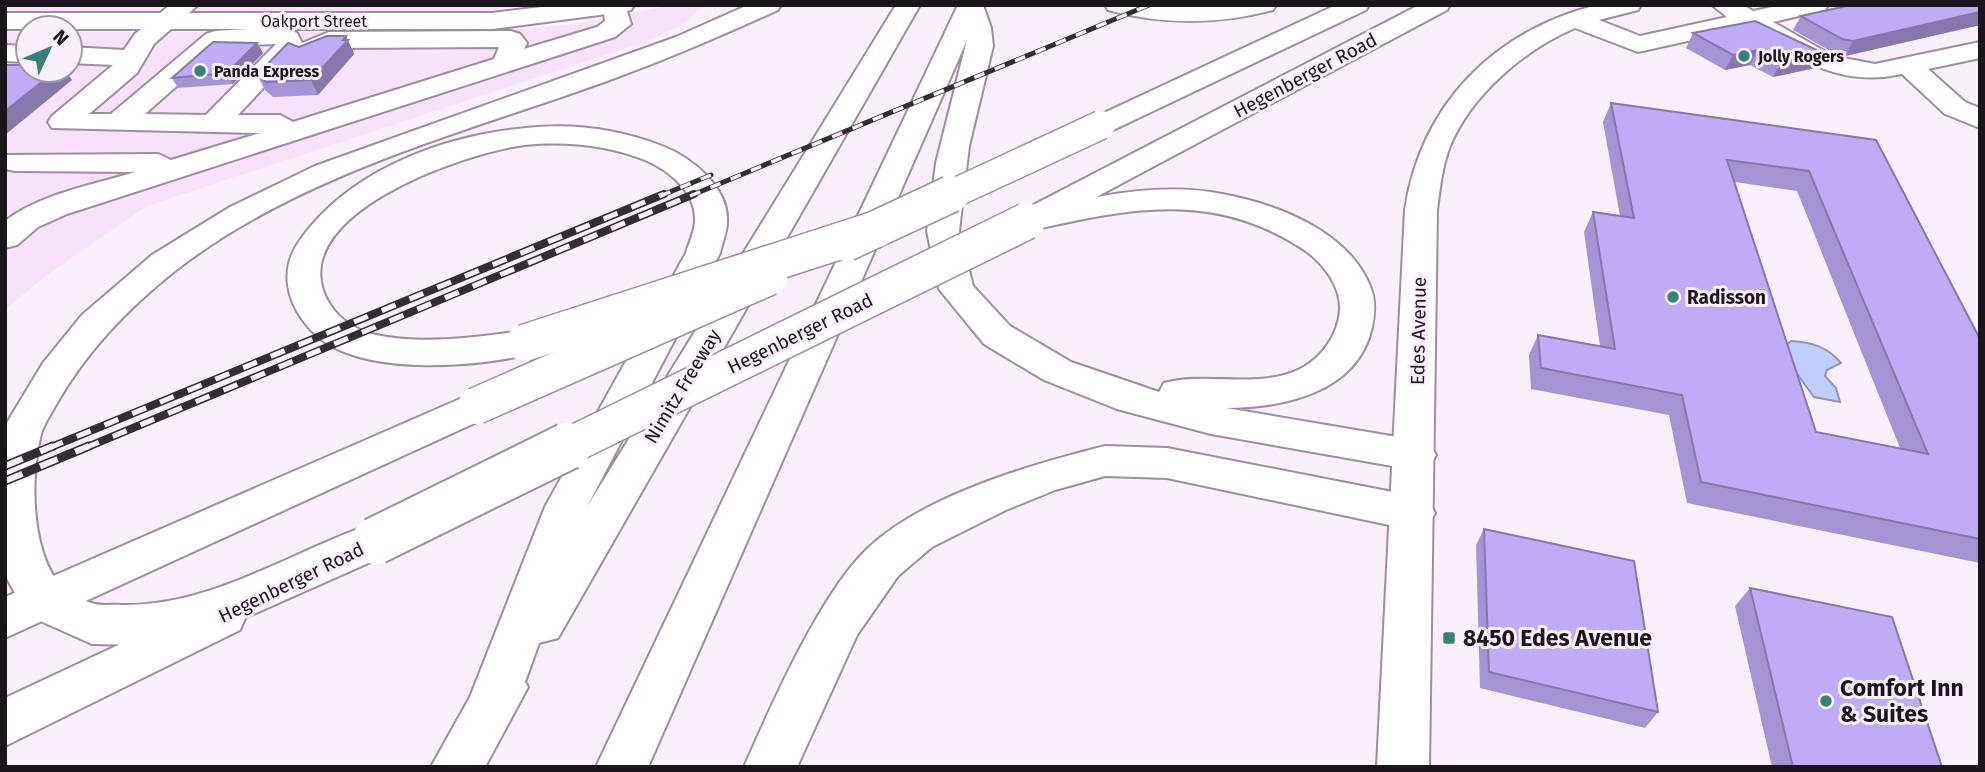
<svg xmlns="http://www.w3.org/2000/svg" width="1985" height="772" font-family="'Fira Sans',sans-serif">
<rect width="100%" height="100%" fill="#fbeefd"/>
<path fill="#f7e1fb" d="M5 5H532L462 13 5 10Z
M674 5H706L679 27 641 43 147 206 44 277 5 310V32H28V70H70V32H488L568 25Z"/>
<path fill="#bfcefa" stroke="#8e96b7" stroke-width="2" d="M1791 341C1811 342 1828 347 1841 363L1827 370 1825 376 1836 388 1840 402 1814 397 1786 359V345Z"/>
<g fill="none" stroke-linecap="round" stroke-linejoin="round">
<defs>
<path id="minor" d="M170 5H198L154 44 137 73 89 114H111L206 34 215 31 278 27 297 33 302 43 329 32 511 31 520 34 527 43 524 49 597 27 605 21 603 5H625L631 24 615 37 67 214 38 227 17 245 5 248V221C40 194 93 185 135 172L15 171 5 169V155L158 154 171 160 260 133 52 128 48 122 52 116 113 65 70 63V47L124 50 135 34ZM276 44 206 115 145 114 222 46ZM499 47 494 59 293 122 280 115H238L294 55 305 59 333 48Z
M1597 5H1641L1638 10 1599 20 1640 36 1727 17 1712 5H1743L1753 11 1781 5H1828L1825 10 1773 22 1833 56 1875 64 1980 42V58L1928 69 1965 102 1980 108V128L1945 114 1902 74C1839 88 1799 58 1746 28L1638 52 1575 28C1524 50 1472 94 1450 146 1442 167 1440 188 1437 210L1429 767H1377L1405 210C1421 104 1494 31 1597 5Z
M5 45 28 46V62L5 61Z"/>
<path id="major" d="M559 5H634L631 10 622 12 492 29H5V13H492Z
M1336 5H1369L1366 10 1111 131 1101 134 1091 131 1087 125 1091 119Z
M1419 5H1450L1447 10 1038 228 1027 231 1016 228 1011 221 1016 214Z
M476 392 490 396 496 406 490 416 5 638V597Z
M223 596 240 602 246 616 240 630 5 746V698Z"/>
<path id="highway" d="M748 5H781L778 10C721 36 665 60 607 81 463 133 297 175 175 271 128 308 87 351 57 403 52 412 44 424 41 434 33 467 32 508 40 542 48 574 61 595 95 604 103 606 114 604 122 605 214 606 291 551 375 523L391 529 397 541 391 553 215 631 143 645 92 644 27 615 5 575V426L43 363 82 315 152 255 230 207 315 166 676 37Z
M896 5H920L558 638 539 643 525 682 528 687 485 767H431L470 697 545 507 686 253C689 243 694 233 695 222 697 193 669 170 645 160 606 145 567 141 525 145 466 152 278 216 329 303 339 320 357 331 376 335 424 345 476 337 524 331L537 334 542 343 537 352C483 367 378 375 328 344 309 332 291 309 288 285 285 261 295 245 310 227 361 166 448 135 526 128 573 123 618 129 662 146 691 157 729 187 727 222 727 232 722 243 720 253L587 507Z
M958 5H983L991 28 993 46 969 146 959 231 973 286 1010 326 1071 362 1159 392 1164 383C1208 371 1256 390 1300 369 1322 358 1338 335 1340 310 1341 285 1322 262 1303 249 1211 189 1127 209 1027 231L1016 228 1011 221 1016 214 1027 211C1091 198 1156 181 1222 194 1276 204 1347 230 1370 286 1376 300 1375 313 1372 327 1358 393 1282 408 1226 408L1415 440 1430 444 1436 455 1430 466 1415 470 1211 434 1117 409 1044 380 984 344 939 289 927 231 936 163 967 40 648 767H596Z
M1105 5H1276L1273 10C1217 25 1164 25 1108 10Z
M1105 446 1167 448 1413 496 1428 501 1435 513 1428 525 1413 530 1167 478 1105 476 1055 490 1006 510 932 547 898 576 857 635 797 767H744C771 706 820 594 867 549 924 495 1030 465 1105 446Z"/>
</defs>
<use href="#minor" stroke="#9d8d9f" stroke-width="4"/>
<use href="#major" stroke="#9d8d9f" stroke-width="4"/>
<use href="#highway" stroke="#9d8d9f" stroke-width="4"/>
<use href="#minor" fill="#fff" fill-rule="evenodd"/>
<use href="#major" fill="#fff" fill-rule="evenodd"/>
<use href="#highway" fill="#fff" fill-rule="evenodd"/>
<defs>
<path id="rail-far2" d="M660 196 711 175
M690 196 1149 5"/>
<path id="rail-far1" d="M49 448 664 194
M85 448 694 194"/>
<path id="rail" d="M5 466 53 446
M5 481 89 446"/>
</defs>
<use href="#rail-far2" stroke="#332c34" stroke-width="5"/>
<use href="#rail-far1" stroke="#332c34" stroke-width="8"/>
<use href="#rail" stroke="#332c34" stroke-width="9"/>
<use href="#rail-far2" stroke="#fbeefd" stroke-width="3.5" stroke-dasharray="11" stroke-linecap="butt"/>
<use href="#rail-far1" stroke="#fbeefd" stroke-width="5" stroke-dasharray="15" stroke-linecap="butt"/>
<use href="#rail" stroke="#fbeefd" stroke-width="6" stroke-dasharray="19" stroke-linecap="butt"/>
<defs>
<path id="major-bridge-far2" d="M948 196 1101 125"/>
<path id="major-bridge-far1" d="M846 243 951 194
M476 406 769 277
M565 448 1027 221"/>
<path id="major-bridge" d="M375 541 568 446"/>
<path id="highway-bridge" d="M524 343 877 229"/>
</defs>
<use href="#major-bridge-far2" stroke="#9d8d9f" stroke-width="31" stroke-linecap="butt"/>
<use href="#major-bridge-far1" stroke="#9d8d9f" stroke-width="39" stroke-linecap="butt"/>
<use href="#major-bridge" stroke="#9d8d9f" stroke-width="50" stroke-linecap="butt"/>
<use href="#highway-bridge" stroke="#9d8d9f" stroke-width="39" stroke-linecap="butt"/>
<use href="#major-bridge-far2" stroke="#fff" stroke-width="28"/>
<use href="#major-bridge-far1" stroke="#fff" stroke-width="36"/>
<use href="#major-bridge" stroke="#fff" stroke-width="46"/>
<use href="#highway-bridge" stroke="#fff" stroke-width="36"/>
</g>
<path fill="#a594d4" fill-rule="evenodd" d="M1980 12V25L1845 56 1834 53 1793 30 1801 16Z
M1755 21 1815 68 1773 77 1750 65 1725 70 1686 48 1693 33Z
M346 36 354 54 318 95 273 97 265 90 257 75 299 47Z
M257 43 263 53 233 84 178 88 172 78Z
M1611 103 1876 140 1980 339V563L1687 503 1669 415 1531 389 1529 355 1538 335 1600 346 1584 232 1593 212 1620 216 1603 122ZM1734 182 1797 191 1900 448 1816 432Z
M1484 529 1658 712 1645 728 1480 688 1476 545Z
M1750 588 1942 767H1772L1735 606Z"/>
<path fill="#8678ac" d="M1980 12V25L1845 56 1853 41Z
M346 36 354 54 318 95 311 80Z
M257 43 263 53 233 84 227 73Z
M1758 50 1750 65 1725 70 1733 55Z
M1823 53 1815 68 1773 77 1782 62Z
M57 70H65L72 80 5 135V111Z"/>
<path fill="#c0acf6" stroke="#8678ac" stroke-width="2" fill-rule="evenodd" d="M1851 5H1980V12L1853 41 1842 39 1801 16Z
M1755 21 1823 53 1782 62 1758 50 1733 55 1693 33Z
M327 36H346L343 40H348L311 80 266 82 257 75 288 43 299 47Z
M213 42 257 43 227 73 172 78Z
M5 65H28V70H57L5 111Z
M1611 103 1876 140 1980 339V539L1701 482 1682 395 1541 368 1538 335 1615 349 1593 212 1634 218ZM1727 160 1809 171 1928 454 1816 432Z
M1484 529 1634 561 1658 712 1489 672Z
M1750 588 1892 617 1942 767H1793Z"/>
<g fill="#38807e" stroke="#fbeefd" stroke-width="2.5">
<circle cx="1744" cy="56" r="7"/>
<circle cx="200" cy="71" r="7"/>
<circle cx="1673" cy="297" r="7"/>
<rect x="1442" y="631" width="14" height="14" rx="3.5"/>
<circle cx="1826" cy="701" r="7"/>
</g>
<g text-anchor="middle" stroke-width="6" stroke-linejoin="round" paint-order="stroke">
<g font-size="16" fill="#1a141b" stroke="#fbeefd">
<text x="314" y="27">Oakport Street</text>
</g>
<g font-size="16" font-weight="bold" fill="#1a141b" stroke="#fbeefd" text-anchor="start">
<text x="1758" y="62">Jolly Rogers</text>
<text x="214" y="77">Panda Express</text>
</g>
<g font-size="19" fill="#1a141b" stroke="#fbeefd">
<text transform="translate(1305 75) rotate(-28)" y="7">Hegenberger Road</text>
<text transform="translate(1418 331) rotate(-89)" y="7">Edes Avenue</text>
<text transform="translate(800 333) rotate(-26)" y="7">Hegenberger Road</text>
<text transform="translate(682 386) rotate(-59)" y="7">Nimitz Freeway</text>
<text transform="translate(291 582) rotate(-26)" y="7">Hegenberger Road</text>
</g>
<g font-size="19" font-weight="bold" fill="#1a141b" stroke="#fbeefd" text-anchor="start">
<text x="1687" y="304">Radisson</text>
</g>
<g font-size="23" font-weight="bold" fill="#1a141b" stroke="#fbeefd" text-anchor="start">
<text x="1463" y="646">8450 Edes Avenue</text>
<text x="1840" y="696">Comfort Inn<tspan x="1840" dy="26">&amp; Suites</tspan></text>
</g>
</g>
<rect width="1985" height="772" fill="none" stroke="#1a141b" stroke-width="14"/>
<g transform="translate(49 49) rotate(46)"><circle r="33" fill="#fbeefd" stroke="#a197a3" stroke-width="2"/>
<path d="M0-5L12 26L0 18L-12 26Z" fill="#38807e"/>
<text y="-10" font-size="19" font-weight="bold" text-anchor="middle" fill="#1a141b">N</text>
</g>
</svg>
